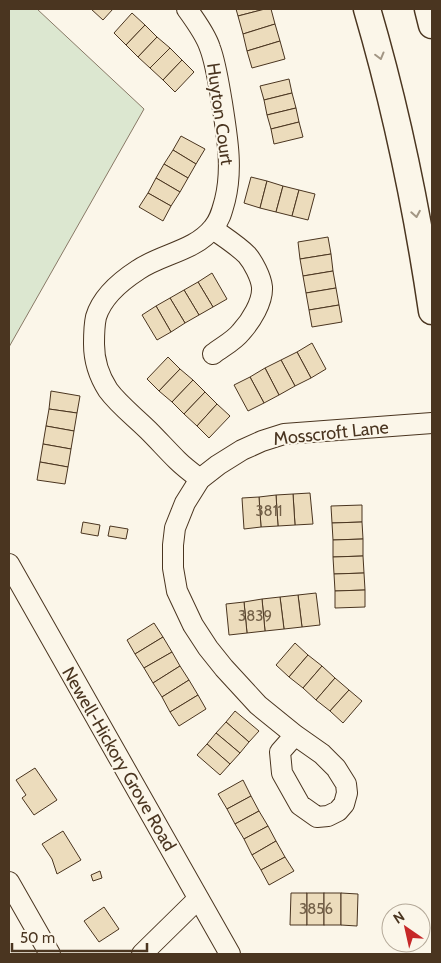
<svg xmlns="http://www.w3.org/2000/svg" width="441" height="963" viewBox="0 0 441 963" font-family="Cabin,sans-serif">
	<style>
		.green { fill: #dce7d0; stroke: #887966 }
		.building { fill: #ecdcbc; stroke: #4a3520 }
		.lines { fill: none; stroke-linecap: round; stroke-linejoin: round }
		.minor-casing { stroke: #4a3520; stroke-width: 22 }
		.major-casing { stroke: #4a3520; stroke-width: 29 }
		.minor { stroke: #fbf6e9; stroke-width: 20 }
		.major { stroke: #fbf6e9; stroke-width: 26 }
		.oneway { stroke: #a29684 }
		.labels { text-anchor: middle; stroke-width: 4; stroke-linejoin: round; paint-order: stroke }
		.number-label { font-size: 15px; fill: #725f47 }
		.street-label { font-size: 18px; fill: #4a3520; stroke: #fbf6e9 }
	</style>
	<rect width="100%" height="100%" fill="#fbf6e9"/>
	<path class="green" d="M9,9H37L144,109L9,347Z"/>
	<g class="building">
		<path d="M91,9H113L103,20Z"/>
		<path d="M236,9H265L238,16Z"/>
		<path d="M265,9H271L275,24L243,34L238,16Z"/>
		<path d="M132,13L145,25L126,45L114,33Z"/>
		<path d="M275,24L280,41L247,51L243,34Z"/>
		<path d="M145,25L157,37L138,57L126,45Z"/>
		<path d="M157,37L170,48L150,68L138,57Z"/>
		<path d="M280,41L285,59L252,68L247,51Z"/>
		<path d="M170,48L182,60L163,80L150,68Z"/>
		<path d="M182,60L194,72L175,92L163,80Z"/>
		<path d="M289,79L292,93L264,100L260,86Z"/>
		<path d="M292,93L296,108L267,115L264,100Z"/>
		<path d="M296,108L299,122L271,129L267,115Z"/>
		<path d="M299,122L303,137L274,144L271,129Z"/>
		<path d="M181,136L205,149L196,164L173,150Z"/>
		<path d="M173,150L196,164L188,178L164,164Z"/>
		<path d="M164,164L188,178L180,192L156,178Z"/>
		<path d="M251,177L267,181L260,208L244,203Z"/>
		<path d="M156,178L180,192L171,206L148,193Z"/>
		<path d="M267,181L283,186L276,212L260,208Z"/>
		<path d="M283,186L299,190L292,216L276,212Z"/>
		<path d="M299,190L315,194L308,220L292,216Z"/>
		<path d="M148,193L171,206L163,221L139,207Z"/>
		<path d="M328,237L331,254L300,259L298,242Z"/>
		<path d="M331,254L333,271L303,276L300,259Z"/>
		<path d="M333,271L336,288L306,293L303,276Z"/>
		<path d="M212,273L227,299L213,307L198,282Z"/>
		<path d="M198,282L213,307L199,315L184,290Z"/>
		<path d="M336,288L339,305L309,310L306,293Z"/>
		<path d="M184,290L199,315L185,323L170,298Z"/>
		<path d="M170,298L185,323L171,332L156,306Z"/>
		<path d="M339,305L342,322L312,327L309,310Z"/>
		<path d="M156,306L171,332L157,340L142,315Z"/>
		<path d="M312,343L326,369L311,378L297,352Z"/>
		<path d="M297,352L311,378L295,386L281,360Z"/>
		<path d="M168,357L180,369L159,391L147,379Z"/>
		<path d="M281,360L295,386L279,395L265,368Z"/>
		<path d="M265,368L279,395L264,403L250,377Z"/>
		<path d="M180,369L193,380L172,402L159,391Z"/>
		<path d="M250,377L264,403L248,411L234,385Z"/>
		<path d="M193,380L205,392L184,414L172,402Z"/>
		<path d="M51,391L80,396L77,413L49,409Z"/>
		<path d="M205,392L217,404L197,426L184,414Z"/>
		<path d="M217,404L230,416L209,438L197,426Z"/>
		<path d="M49,409L77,413L74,431L46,426Z"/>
		<path d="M46,426L74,431L71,449L43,444Z"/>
		<path d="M43,444L71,449L68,467L40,462Z"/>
		<path d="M40,462L68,467L65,484L37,480Z"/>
		<path d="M310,493L313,524L295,525L293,494Z"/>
		<path d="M293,494L295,525L278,526L276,495Z"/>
		<path d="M276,495L278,526L261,527L259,497Z"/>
		<path d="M259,497L261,527L244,529L242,498Z"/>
		<path d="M362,505V522L332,523L331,506Z"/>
		<path d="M83,522L100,525L98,536L81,533Z"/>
		<path d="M362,522L363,539L333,540L332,523Z"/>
		<path d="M110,526L128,529L126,539L108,536Z"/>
		<path d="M363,539V556L333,557V540Z"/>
		<path d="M363,556L364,573L334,574L333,557Z"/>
		<path d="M364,573L365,590L335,591L334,574Z"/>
		<path d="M365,590V607L335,608V591Z"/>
		<path d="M316,593L320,625L302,627L298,595Z"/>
		<path d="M298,595L302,627L284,629L280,597Z"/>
		<path d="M280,597L284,629L265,631L262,599Z"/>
		<path d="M262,599L265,631L247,633L244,602Z"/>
		<path d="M244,602L247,633L229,635L226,604Z"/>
		<path d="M154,623L163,637L135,654L127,640Z"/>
		<path d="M163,637L172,652L144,668L135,654Z"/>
		<path d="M295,643L308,655L289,677L276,665Z"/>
		<path d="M172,652L180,666L153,683L144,668Z"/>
		<path d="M308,655L322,666L303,688L289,677Z"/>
		<path d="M180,666L189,680L162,697L153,683Z"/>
		<path d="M322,666L335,678L316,700L303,688Z"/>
		<path d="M335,678L349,690L330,711L316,700Z"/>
		<path d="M189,680L198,695L170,712L162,697Z"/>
		<path d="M349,690L362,701L343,723L330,711Z"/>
		<path d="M198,695L206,709L179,726L170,712Z"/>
		<path d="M235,711L259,731L249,742L226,722Z"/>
		<path d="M226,722L249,742L240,753L216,733Z"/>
		<path d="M216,733L240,753L230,764L207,744Z"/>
		<path d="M207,744L230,764L220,775L197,755Z"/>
		<path d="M35,768L57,800L34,815L22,798L26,795L16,780Z"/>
		<path d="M243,780L251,796L227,809L218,794Z"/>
		<path d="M251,796L259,811L235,824L227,809Z"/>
		<path d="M259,811L268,826L244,839L235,824Z"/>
		<path d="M268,826L276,841L252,855L244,839Z"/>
		<path d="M63,831L81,860L57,874L52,859L42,844Z"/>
		<path d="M276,841L285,857L261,870L252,855Z"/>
		<path d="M285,857L294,871L269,885L261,870Z"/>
		<path d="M100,871L102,878L93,881L91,875Z"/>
		<path d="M291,893H307V925H290Z"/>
		<rect x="307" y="893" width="17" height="32"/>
		<rect x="324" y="893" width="17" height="32"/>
		<path d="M341,893L358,894L357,926L341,925Z"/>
		<path d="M104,907L119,929L99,942L84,921Z"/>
	</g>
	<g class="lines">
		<g class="minor-casing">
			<g id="minor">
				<path d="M187,9C195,20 206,35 210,48C216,64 219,86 222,103C227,136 233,168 225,200C222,211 220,220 213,228C195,251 161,254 138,270C121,281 102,297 96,317C94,326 94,335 94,344C94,360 99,376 108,390C119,405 135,417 148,430C158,440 167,450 177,460C184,467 192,473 200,479"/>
				<path d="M213,229C224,237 237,245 247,255C253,262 261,277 262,287C263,302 251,321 241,332C234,341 222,347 213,354"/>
				<path d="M9,564L230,954"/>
				<path d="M295,735L280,752L282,773L300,805L317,817L328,816L338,811L344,804L347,793L346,784L336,768L322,754L295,735L258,705L224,668L208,648L193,625L177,591L173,568V545L175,528L185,503L200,479L218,465L242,450L262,441L284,434L432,423"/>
				<path d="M9,882L50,954"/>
				<path d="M142,954L198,899"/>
			</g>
		</g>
		<g class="major-casing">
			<g id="major">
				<path d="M367,9C396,108 417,209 432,311"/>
				<path d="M428,9L432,25"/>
			</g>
		</g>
		<use href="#minor" class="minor"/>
		<use href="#major" class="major"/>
	</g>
	<defs><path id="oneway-chevron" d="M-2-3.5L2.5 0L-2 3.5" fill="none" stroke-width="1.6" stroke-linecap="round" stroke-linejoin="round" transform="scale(1.25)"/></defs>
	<g class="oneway">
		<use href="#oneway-chevron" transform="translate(380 56) rotate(75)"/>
		<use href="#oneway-chevron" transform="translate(416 214) rotate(80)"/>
	</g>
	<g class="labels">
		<g class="number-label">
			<text x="269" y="516">3811</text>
			<text x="255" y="621">3839</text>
			<text x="316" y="914">3856</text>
		</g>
		<g class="street-label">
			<text transform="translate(220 114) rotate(82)" y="6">Huyton Court</text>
			<text transform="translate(331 433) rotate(-6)" y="6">Mosscroft Lane</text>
			<text transform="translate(119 759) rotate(60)" y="6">Newell-Hickory Grove Road</text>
		</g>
	</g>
	<rect width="441" height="963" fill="none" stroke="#4a3520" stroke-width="20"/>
	<g transform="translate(406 928) rotate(326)"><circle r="24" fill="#fbf6e9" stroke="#b4a999"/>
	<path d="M0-4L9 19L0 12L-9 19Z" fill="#c62828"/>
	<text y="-8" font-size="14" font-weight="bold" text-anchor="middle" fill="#4a3520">N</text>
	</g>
	<path d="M12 943v8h135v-8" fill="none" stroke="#4a3520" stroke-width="2.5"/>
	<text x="20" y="943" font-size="15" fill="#4a3520" stroke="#fbf6e9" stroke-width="4" paint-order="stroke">50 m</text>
</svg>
